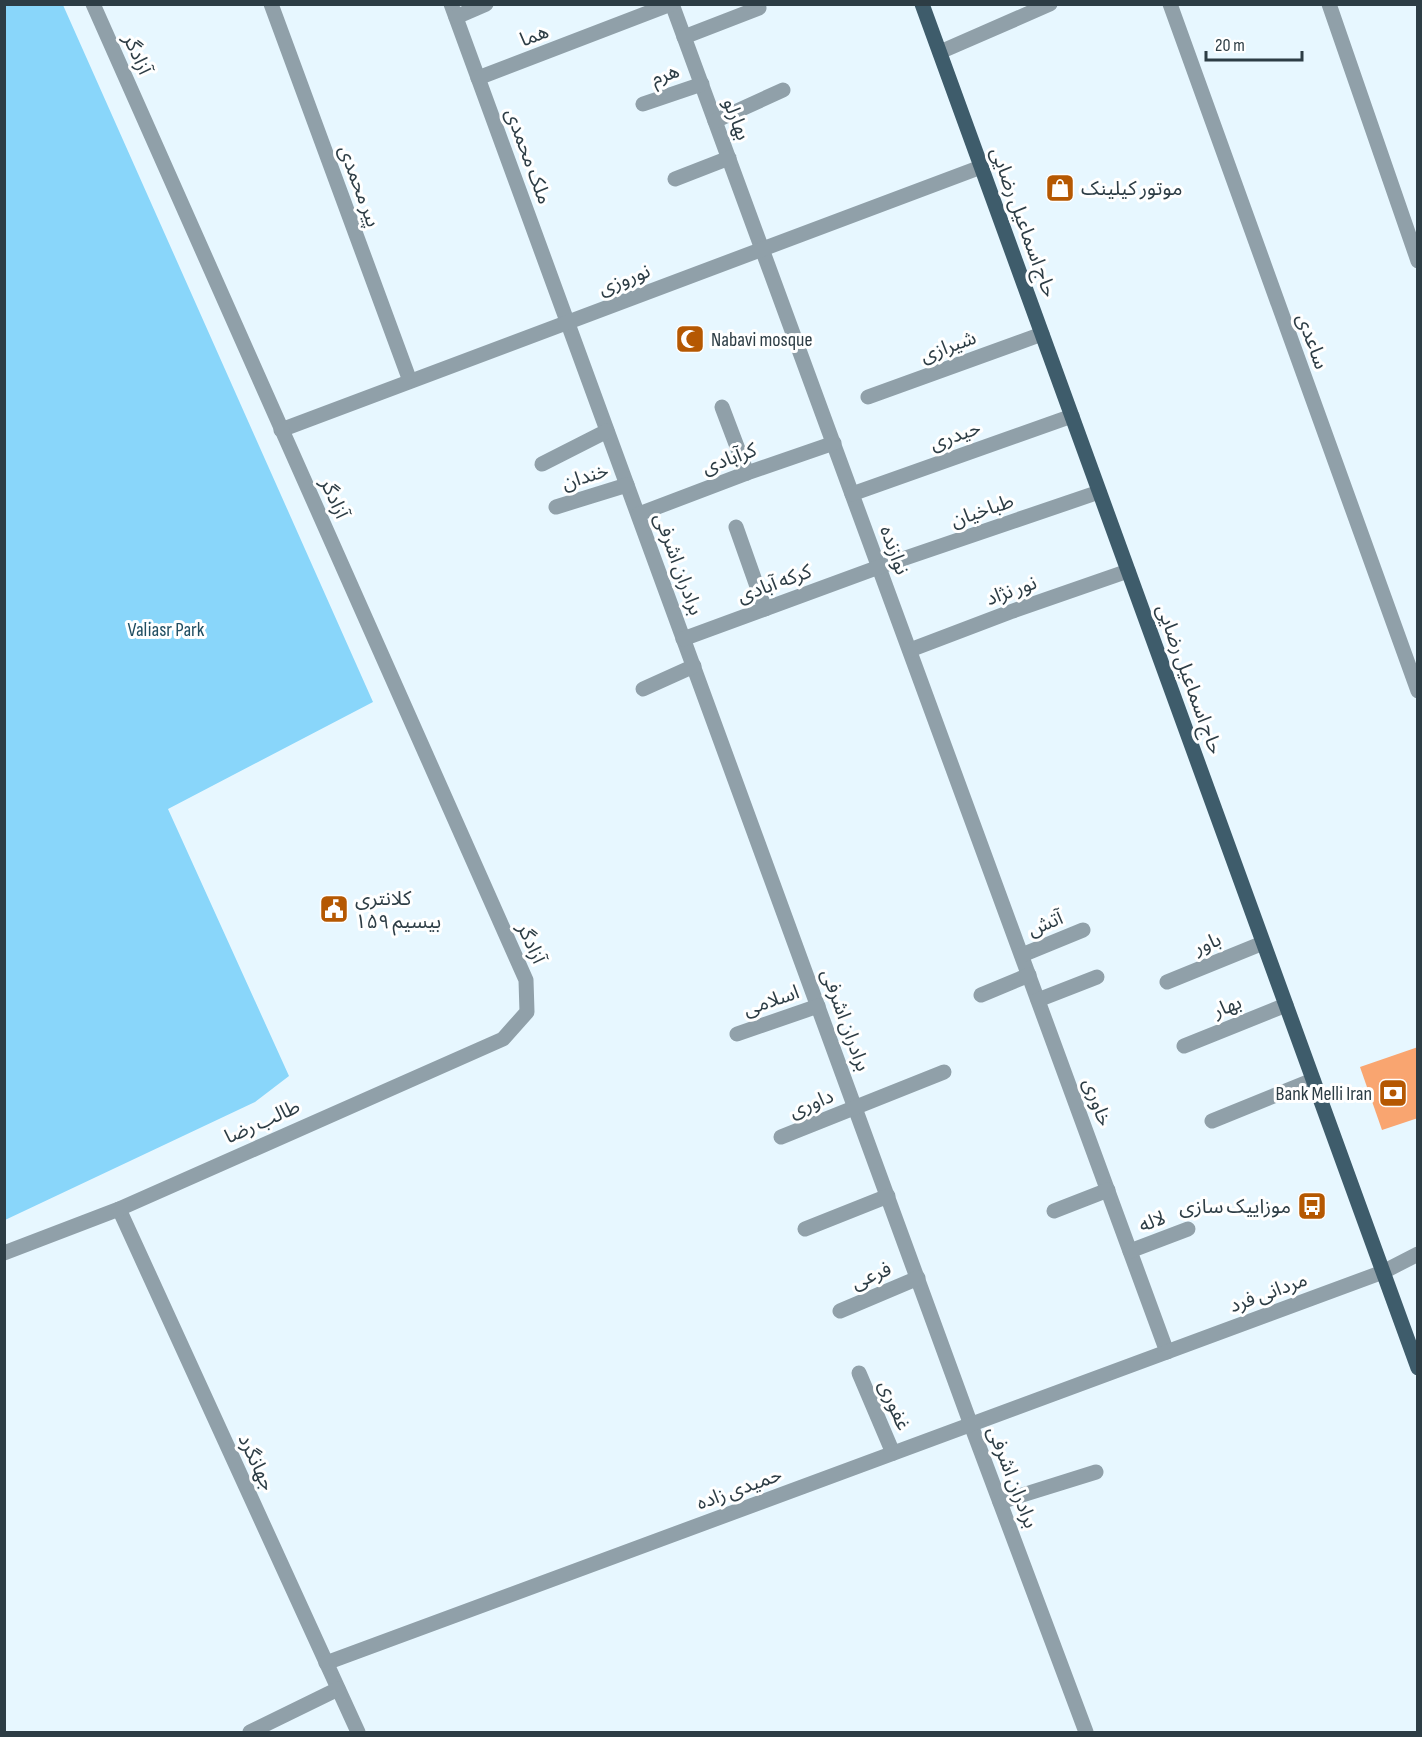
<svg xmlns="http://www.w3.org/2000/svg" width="1422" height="1737" viewBox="0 0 1422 1737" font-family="'Sofia Sans Condensed','Noto Sans Arabic',sans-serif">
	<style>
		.park { fill: #89d6fa }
		.building { fill: #f9a570 }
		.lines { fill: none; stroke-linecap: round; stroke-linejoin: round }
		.minor { stroke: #90a0a9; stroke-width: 15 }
		.major { stroke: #3e5c6b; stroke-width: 15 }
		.labels { text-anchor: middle; stroke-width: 6; stroke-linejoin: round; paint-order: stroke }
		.street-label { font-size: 20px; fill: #2d3d45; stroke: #fff }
		.poi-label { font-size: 20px; fill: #2d3d45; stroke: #fff; text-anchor: start }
		.park-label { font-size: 20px; fill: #204e62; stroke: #fff }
	</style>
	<rect width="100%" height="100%" fill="#e7f7ff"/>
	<path class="park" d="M4,5H63L373,702L168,809L289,1076L255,1102L5,1220Z"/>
	<path class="building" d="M1418,1047V1118L1382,1130L1360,1067Z"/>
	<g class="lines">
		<g class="minor">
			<path d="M271,4L410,381"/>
			<path d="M451,4L971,1425L1086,1732"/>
			<path d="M672,4L1167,1352"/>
			<path d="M1170,4L1418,691"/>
			<path d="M1329,4L1418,261"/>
			<path d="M456,17L486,4"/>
			<path d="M684,37L759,8"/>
			<path d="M940,52L1050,4"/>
			<path d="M478,78L671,4"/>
			<path d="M643,104L702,84"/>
			<path d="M715,121L783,90"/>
			<path d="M675,179L729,158"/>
			<path d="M868,397L1042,334"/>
			<path d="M722,407L747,473"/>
			<path d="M281,430L981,167"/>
			<path d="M542,464L607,431"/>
			<path d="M852,494L1072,416"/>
			<path d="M556,507L627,485"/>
			<path d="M639,514L747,473L834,443"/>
			<path d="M736,527L765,609"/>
			<path d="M683,639L879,567L1099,492"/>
			<path d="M910,650L1010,612L1128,571"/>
			<path d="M643,689L694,666"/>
			<path d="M1022,955L1083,930"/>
			<path d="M1167,982L1263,943"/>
			<path d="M981,995L1029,975"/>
			<path d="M1038,1000L1097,977"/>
			<path d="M737,1034L818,1006"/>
			<path d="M1184,1046L1286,1005"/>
			<path d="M1212,1121L1313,1080"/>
			<path d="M781,1137L944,1072"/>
			<path d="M119,1209L358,1732"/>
			<path d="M1054,1211L1108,1190"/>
			<path d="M805,1229L888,1196"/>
			<path d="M1130,1251L1188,1229"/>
			<path d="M4,1253L119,1209L503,1039L527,1012L526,980L93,4"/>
			<path d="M840,1311L918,1278"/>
			<path d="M859,1373L893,1453"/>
			<path d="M1000,1502L1096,1472"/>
			<path d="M326,1663L1383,1272L1418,1254"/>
			<path d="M250,1732L338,1689"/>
		</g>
		<path class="major" d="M922,4L1418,1368"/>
	</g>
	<defs>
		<g id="shop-square" transform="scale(1.5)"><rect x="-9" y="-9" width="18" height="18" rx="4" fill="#b55802" stroke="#fff"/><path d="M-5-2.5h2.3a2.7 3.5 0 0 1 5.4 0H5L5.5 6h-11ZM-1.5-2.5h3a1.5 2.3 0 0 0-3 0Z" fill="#fff"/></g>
		<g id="mosque-square" transform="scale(1.5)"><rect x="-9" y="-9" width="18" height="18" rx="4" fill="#b55802" stroke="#fff"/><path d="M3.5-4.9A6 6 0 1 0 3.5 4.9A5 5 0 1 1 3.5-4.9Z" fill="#fff"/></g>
		<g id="civic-square" transform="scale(1.5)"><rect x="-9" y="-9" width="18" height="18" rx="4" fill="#b55802" stroke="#fff"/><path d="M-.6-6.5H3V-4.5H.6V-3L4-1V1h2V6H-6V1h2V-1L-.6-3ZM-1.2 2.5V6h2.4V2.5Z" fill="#fff"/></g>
		<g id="bank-square" transform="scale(1.5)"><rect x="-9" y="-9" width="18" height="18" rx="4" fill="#b55802" stroke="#fff"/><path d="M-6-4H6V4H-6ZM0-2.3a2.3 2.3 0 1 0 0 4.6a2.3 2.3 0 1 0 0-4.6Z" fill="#fff"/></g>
		<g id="bus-square" transform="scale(1.5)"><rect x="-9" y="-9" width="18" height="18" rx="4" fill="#b55802" stroke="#fff"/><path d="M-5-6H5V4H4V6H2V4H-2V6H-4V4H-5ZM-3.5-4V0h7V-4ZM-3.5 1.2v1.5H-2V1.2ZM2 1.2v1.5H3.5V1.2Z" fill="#fff"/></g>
	</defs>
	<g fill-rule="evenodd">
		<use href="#shop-square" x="1060" y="188"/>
		<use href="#mosque-square" x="690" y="339"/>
		<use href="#civic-square" x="334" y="909"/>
		<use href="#bank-square" x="1393" y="1093"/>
		<use href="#bus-square" x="1312" y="1206"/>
	</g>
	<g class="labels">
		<g class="street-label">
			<text transform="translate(534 35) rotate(-21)" y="7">هما</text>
			<text transform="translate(138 54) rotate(66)" y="7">آزادگر</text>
			<text transform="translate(665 74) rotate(-19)" y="7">هرم</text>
			<text transform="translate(737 119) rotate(70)" y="7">بهارلو</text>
			<text transform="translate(529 156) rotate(70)" y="7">ملک محمدی</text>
			<text transform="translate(360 186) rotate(70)" y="7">پیر محمدی</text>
			<text transform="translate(1024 222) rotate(70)" y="7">حاج اسماعیل رضایی</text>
			<text transform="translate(624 279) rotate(-21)" y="7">نوروزی</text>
			<text transform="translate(1313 341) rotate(70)" y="7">ساعدی</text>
			<text transform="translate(948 346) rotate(-20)" y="7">شیرازی</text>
			<text transform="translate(955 435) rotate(-20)" y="7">حیدری</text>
			<text transform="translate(729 458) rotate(-20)" y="7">کرآبادی</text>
			<text transform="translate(585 476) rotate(-17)" y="7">خندان</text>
			<text transform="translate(335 498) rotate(66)" y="7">آزادگر</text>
			<text transform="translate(982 510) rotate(-19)" y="7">طباخیان</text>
			<text transform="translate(895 550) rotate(70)" y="7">نوازنده</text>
			<text transform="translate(679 564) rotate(70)" y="7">برادران اشرفی</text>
			<text transform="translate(774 583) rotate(-20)" y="7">کرکه آبادی</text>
			<text transform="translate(1011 590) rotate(-20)" y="7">نور نژاد</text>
			<text transform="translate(1190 679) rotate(70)" y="7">حاج اسماعیل رضایی</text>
			<text transform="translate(1045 923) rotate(-22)" y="7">آتش</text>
			<text transform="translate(532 943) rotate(66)" y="7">آزادگر</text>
			<text transform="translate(1207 943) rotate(-22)" y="7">باور</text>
			<text transform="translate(771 1000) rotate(-19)" y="7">اسلامی</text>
			<text transform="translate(1227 1006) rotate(-22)" y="7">بهار</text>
			<text transform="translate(846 1020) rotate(70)" y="7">برادران اشرفی</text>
			<text transform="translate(1098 1102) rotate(70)" y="7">خاوری</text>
			<text transform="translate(811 1103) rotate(-22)" y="7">داوری</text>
			<text transform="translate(262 1121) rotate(-24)" y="7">طالب رضا</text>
			<text transform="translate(1152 1221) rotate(-21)" y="7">لاله</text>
			<text transform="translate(871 1275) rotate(-23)" y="7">فرعی</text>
			<text transform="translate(1268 1292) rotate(-20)" y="7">مردانی فرد</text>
			<text transform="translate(895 1405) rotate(67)" y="7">غفوری</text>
			<text transform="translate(257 1462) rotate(65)" y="7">جهانگرد</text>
			<text transform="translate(1013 1477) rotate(69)" y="7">برادران اشرفی</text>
			<text transform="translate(739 1488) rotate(-20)" y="7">حمیدی زاده</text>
		</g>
		<g class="poi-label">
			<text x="1081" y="195">موتور کیلینک</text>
			<text x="711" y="346">Nabavi mosque</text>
			<text x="355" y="905">کلانتری<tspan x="355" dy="23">۱۵۹ بیسیم</tspan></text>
			<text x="1372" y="1100" text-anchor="end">Bank Melli Iran</text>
			<text x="1291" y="1213" text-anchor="end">موزاییک سازی</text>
		</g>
		<g class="park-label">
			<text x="166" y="636">Valiasr Park</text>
		</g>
	</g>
	<rect width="1422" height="1737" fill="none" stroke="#2d3d45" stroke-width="12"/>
	<path d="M1206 51v9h96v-9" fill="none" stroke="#2d3d45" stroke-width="3"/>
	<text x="1215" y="51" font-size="18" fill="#2d3d45" stroke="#ffffff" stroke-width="4.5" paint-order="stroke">20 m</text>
</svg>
